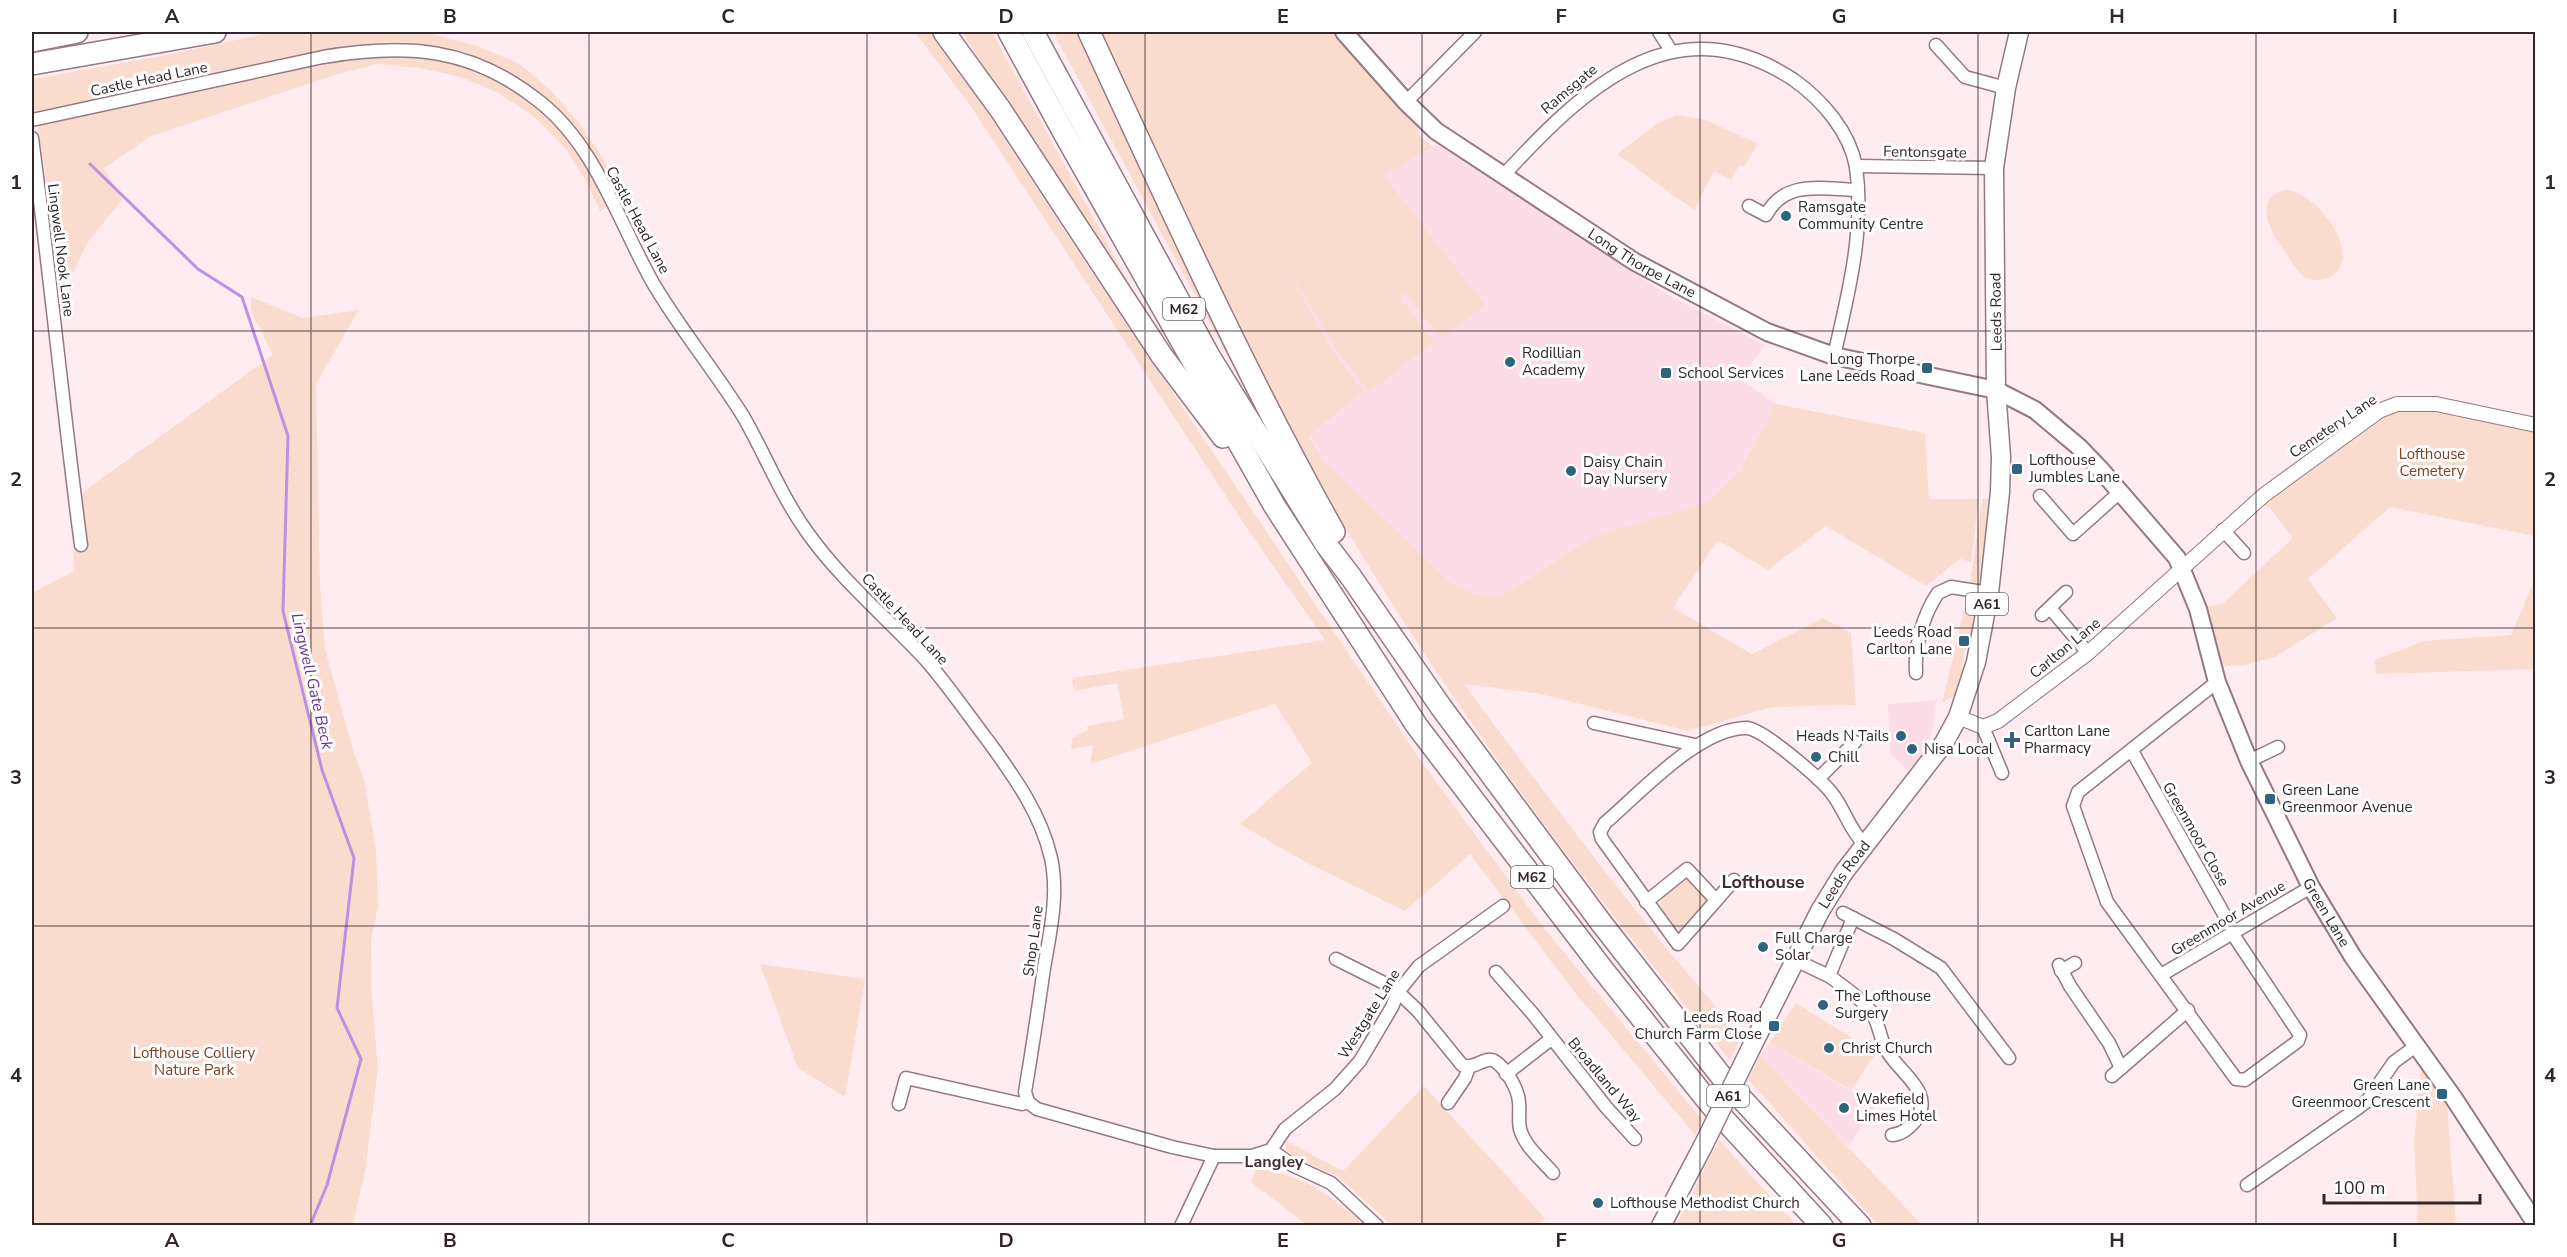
<svg xmlns="http://www.w3.org/2000/svg" width="2567" height="1257" viewBox="0 0 2567 1257" font-family="'Nunito Sans',sans-serif">
	<style>
		.built { fill: #fcdce6 }
		.green { fill: #f9dcce }
		.lines { fill: none; stroke-linecap: round; stroke-linejoin: round }
		.stream { stroke: #bd90e3; stroke-width: 3 }
		.minor-casing { stroke: #957982; stroke-width: 15 }
		.tertiary-casing { stroke: #957982; stroke-width: 16 }
		.secondary-casing { stroke: #957982; stroke-width: 20 }
		.primary-casing { stroke: #957982; stroke-width: 21 }
		.motorway-casing { stroke: #957982; stroke-width: 24 }
		.minor { stroke: #fff; stroke-width: 12 }
		.tertiary { stroke: #fff; stroke-width: 14 }
		.secondary { stroke: #fff; stroke-width: 16 }
		.primary { stroke: #fff; stroke-width: 18 }
		.motorway { stroke: #fff; stroke-width: 21 }
		.primary-bridge-casing { stroke: #957982; stroke-width: 21; stroke-linecap: butt }
		.primary-bridge { stroke: #fff; stroke-width: 18 }
		.grid { fill: none; stroke: #32262a; stroke-width: 1.5; stroke-opacity: 0.55 }
		.poi-dot { fill: #2f6480; stroke: #fff; stroke-width: 2 }
		.labels { text-anchor: middle; stroke-width: 6; stroke-linejoin: round; paint-order: stroke }
		.shield { fill: #fff; stroke: #70676a; stroke-width: 1.5 }
		.shield-label { font-size: 14px; font-weight: bold; fill: #32262a }
		.street-label { font-size: 15px; fill: #32262a; stroke: #fff }
		.poi-label { font-size: 15px; fill: #32262a; stroke: #fff; text-anchor: start }
		.park-label { font-size: 15px; fill: #7d4121; stroke: #fff }
		.water-label { font-size: 16px; font-style: italic; fill: #6b3192; stroke: #fff }
		.neighbourhood-label { font-size: 16px; font-weight: bold; fill: #432b33; stroke: #fff }
		.quarter-label { font-size: 18px; font-weight: bold; fill: #432b33; stroke: #fff }
		.neatline { fill: none; stroke: #32262a; stroke-width: 2 }
		.grid-label { font-size: 20px; text-anchor: middle; font-weight: bold; fill: #32262a }
	</style>
	<rect width="100%" height="100%" fill="#ffecf1"/>
	<g class="built">
		<path d="M1419,126L1418,134L1433,147L1441,145L1668,295L1765,345L1740,379L1776,404L1739,472L1708,502L1464,683L1392,576L1284,392L1220,263Z"/>
		<path d="M1937,700L1931,736L1924,753L1908,770L1890,754L1888,704Z"/>
		<path d="M1770,1042L1875,1106L1848,1147L1760,1055Z"/>
	</g>
	<g class="green">
		<path d="M273,32H424L478,46L520,64L552,92L580,124L602,157L623,199L616,203C603,180 592,155 577,134C537,78 471,48 403,42C390,40 375,43 362,45L32,112V79L156,57Z"/>
		<path d="M915,32H935L1084,261L1423,764L1544,928L1702,1120L1695,1135L1573,990L1470,854L1405,911L1305,862L1240,824L1312,763L1275,704L1090,764L1093,745L1071,749L1072,738L1088,730L1087,726L1124,719L1117,683L1074,691L1072,678L1325,640L1246,527L970,105Z"/>
		<path d="M962,32H992L1159,338L1144,318Z"/>
		<path d="M1053,32H1080L1234,360L1231,362Z"/>
		<path d="M1100,32H1337L1419,126L1418,134L1433,147L1383,175L1485,305L1441,338L1406,293L1400,298L1434,342L1369,392L1335,348L1292,275L1279,266L1291,276L1332,350L1363,391L1309,436L1324,461L1453,585L1475,594L1496,597L1517,587L1592,537L1708,502L1739,472L1776,404L1925,433L1929,499H1979L1971,562L1960,559L1926,586L1826,526L1768,570L1718,540L1673,608L1752,654L1823,618L1851,633L1856,705L1772,707L1688,731L1536,693L1464,684C1553,804 1642,925 1742,1036L1730,1060C1564,861 1409,650 1285,422C1258,374 1237,324 1213,274C1176,193 1138,112 1100,32Z"/>
		<path d="M363,55L436,57L508,85L540,109L570,139L608,207L600,211L587,183L566,149L532,115L498,93L461,77L420,68L377,64L335,75L151,136L104,168L122,200L88,242L64,292L38,128L41,124Z"/>
		<path d="M1677,115L1706,120L1758,144L1744,167L1739,165L1731,180L1714,171L1694,210L1617,154L1657,124Z"/>
		<path d="M2284,190C2314,189 2365,253 2332,276C2323,281 2310,282 2302,275C2296,270 2292,262 2288,256C2274,237 2249,201 2284,190Z"/>
		<path d="M251,297L303,318L359,310L316,384L320,584L325,649L352,747L364,780L376,850L378,906L371,941L372,1001L378,1068L365,1172L353,1225L32,1226V593L74,571L73,538L83,492L273,355L251,311Z"/>
		<path d="M2413,408L2440,411L2535,431V536L2390,507L2308,579L2337,618L2275,657L2245,665L2223,666L2204,607L2222,604L2293,538L2269,507L2263,505C2299,477 2370,413 2413,408Z"/>
		<path d="M1982,499H1989L1983,575L1977,583L1970,584Z"/>
		<path d="M2535,579V669L2376,674L2375,660L2424,641L2511,635Z"/>
		<path d="M1967,598L1976,607L1977,615L1963,657L1961,681L1955,695L1942,703Z"/>
		<path d="M1685,879H1690L1708,899V902L1682,930L1674,931C1657,904 1653,897 1685,879Z"/>
		<path d="M760,964L865,979L845,1097L798,1068Z"/>
		<path d="M1796,1003L1876,1053L1851,1090L1770,1042Z"/>
		<path d="M1760,1055L1922,1225H1879L1865,1210L1748,1079Z"/>
		<path d="M2421,1067L2447,1105L2456,1225H2418L2414,1142Z"/>
		<path d="M1424,1086L1545,1218L1539,1225H1392L1337,1176L1295,1158L1286,1150V1141L1343,1171Z"/>
		<path d="M1719,1140L1796,1225H1676Z"/>
		<path d="M1258,1166C1306,1179 1327,1191 1364,1225H1307L1251,1182Z"/>
	</g>
	<g class="lines">
		<path class="stream" d="M90,164L198,269L242,297L288,436L283,611L322,770L354,858L337,1008L361,1059L327,1185L310,1226"/>
		<g class="minor-casing">
			<g id="minor">
				<path d="M1659,32L1670,49"/>
				<path d="M1936,45L1965,77L2006,88"/>
				<path d="M1406,102L1475,32"/>
				<path d="M32,120L323,57C406,43 472,47 540,102C596,146 619,223 653,283C680,329 715,371 743,416C765,454 781,496 807,532C840,579 886,617 925,659C948,685 968,715 989,742C1015,778 1041,814 1051,858C1059,894 1050,933 1044,968C1038,1010 1032,1051 1025,1092L1028,1102L1037,1109L1172,1147L1214,1156H1252L1271,1150L1285,1129L1335,1089L1360,1061L1392,1007L1398,992L1419,966L1503,906"/>
				<path d="M32,138C50,273 63,409 81,545"/>
				<path d="M1856,166L1994,168"/>
				<path d="M1503,176C1582,90 1674,0 1794,80C1822,100 1850,132 1856,167C1865,230 1848,295 1834,356"/>
				<path d="M1749,206L1766,215C1785,179 1823,189 1857,190"/>
				<path d="M2040,496L2073,534L2120,492"/>
				<path d="M2223,530L2244,553"/>
				<path d="M2050,608L2088,653"/>
				<path d="M2042,615L2066,592"/>
				<path d="M1916,673C1914,647 1923,615 1938,593L1951,587L1989,593"/>
				<path d="M2217,682L2078,792L2073,806L2107,902L2236,1079L2245,1080L2298,1041L2300,1035L2232,933"/>
				<path d="M1594,723L1695,745"/>
				<path d="M1983,727L2002,773"/>
				<path d="M2132,751L2234,932"/>
				<path d="M2249,761L2278,747"/>
				<path d="M1818,779L1855,742"/>
				<path d="M1734,880L1678,944L1602,839L1600,832L1605,823C1640,793 1700,727 1747,728C1763,729 1818,777 1830,791C1844,807 1848,828 1864,844"/>
				<path d="M1646,902L1687,869L1716,900"/>
				<path d="M1843,913L1894,939L1941,968L2009,1058"/>
				<path d="M1336,959L1394,988L1418,1011L1462,1065C1475,1071 1485,1054 1496,1062C1507,1070 1518,1089 1519,1102C1520,1111 1518,1120 1520,1129C1525,1147 1542,1160 1553,1173"/>
				<path d="M1795,960L1829,976L1853,918"/>
				<path d="M2059,965L2070,986L2109,1043L2121,1068"/>
				<path d="M2061,971L2075,963"/>
				<path d="M1496,972L1533,1014L1606,1107L1635,1139"/>
				<path d="M2161,975L2311,887"/>
				<path d="M1829,976C1843,986 1858,996 1869,1009C1878,1018 1879,1035 1885,1047C1895,1071 1938,1091 1915,1121C1908,1129 1902,1134 1892,1135"/>
				<path d="M1506,1074L1551,1039"/>
				<path d="M2112,1076L2188,1010"/>
				<path d="M1448,1103L1465,1078L1469,1067"/>
				<path d="M899,1104L906,1078L1022,1104L1028,1102"/>
				<path d="M1271,1150L1292,1165L1331,1183L1377,1226"/>
				<path d="M2247,1185L2358,1108L2367,1101L2394,1062L2416,1046"/>
				<path d="M1181,1226L1214,1156"/>
			</g>
		</g>
		<g class="tertiary-casing">
			<path id="tertiary" d="M1958,717L1983,727L1998,721L2088,653L2264,495L2379,411L2397,404H2436L2536,425"/>
		</g>
		<g class="secondary-casing">
			<g id="secondary">
				<path id="s1" d="M1344,32L1406,102L1436,131L1635,262L1767,332L1834,356L1996,390L2035,410L2079,447L2101,470L2177,558L2198,609L2217,682L2249,761L2311,887L2353,957L2453,1097L2536,1224"/>
			</g>
		</g>
		<g class="primary-casing">
			<g id="primary">
				<path id="s2" d="M1752,1046L1820,911L1844,872L1944,743L1958,717L1976,662L1989,593L2000,492L2001,457L1996,390L1994,168L2006,88L2019,32"/>
				<path d="M1661,1226L1703,1146"/>
			</g>
		</g>
		<g class="motorway-casing">
			<g id="motorway">
				<path d="M944,32L1000,109L1162,356L1223,437"/>
				<path d="M1009,32L1064,133L1274,505L1417,726L1604,971L1711,1105L1822,1226"/>
				<path d="M1033,32L1209,356L1325,543L1351,577L1441,707L1602,924L1725,1081L1860,1226"/>
				<path d="M1089,32C1167,200 1243,370 1334,532"/>
				<path d="M32,41L77,32"/>
				<path d="M32,64L215,32"/>
			</g>
		</g>
		<use href="#minor" class="minor"/>
		<use href="#tertiary" class="tertiary"/>
		<use href="#secondary" class="secondary"/>
		<use href="#primary" class="primary"/>
		<use href="#motorway" class="motorway"/>
		<g class="primary-bridge-casing">
			<path id="primary-bridge" d="M1703,1146L1752,1046"/>
		</g>
		<use href="#primary-bridge" class="primary-bridge"/>
	</g>
	<path class="grid" d="M311,32V1226M589,32V1226M867,32V1226M1145,32V1226M1422,32V1226M1700,32V1226M1978,32V1226M2256,32V1226M32,331H2536M32,628H2536M32,926H2536"/>
	<g class="poi-dot">
		<circle cx="1786" cy="216" r="6"/>
		<circle cx="1510" cy="362" r="6"/>
		<rect x="1921" y="362" width="12" height="12" rx="3"/>
		<rect x="1660" y="367" width="12" height="12" rx="3"/>
		<rect x="2011" y="463" width="12" height="12" rx="3"/>
		<circle cx="1571" cy="471" r="6"/>
		<rect x="1958" y="635" width="12" height="12" rx="3"/>
		<circle cx="1901" cy="736" r="6"/>
		<path d="M2009 731h6v6h6v6h-6v6h-6v-6h-6v-6h6z"/>
		<circle cx="1912" cy="749" r="6"/>
		<circle cx="1816" cy="757" r="6"/>
		<rect x="2264" y="793" width="12" height="12" rx="3"/>
		<circle cx="1763" cy="947" r="6"/>
		<circle cx="1823" cy="1005" r="6"/>
		<rect x="1768" y="1020" width="12" height="12" rx="3"/>
		<circle cx="1829" cy="1048" r="6"/>
		<rect x="2436" y="1088" width="12" height="12" rx="3"/>
		<circle cx="1844" cy="1108" r="6"/>
		<circle cx="1598" cy="1203" r="6"/>
	</g>
	<g class="labels">
		<g class="shield">
			<rect x="1163" y="298" width="42" height="22" rx="4.5"/>
			<rect x="1966" y="593" width="42" height="22" rx="4.5"/>
			<rect x="1511" y="866" width="42" height="22" rx="4.5"/>
			<rect x="1707" y="1085" width="42" height="22" rx="4.5"/>
		</g>
		<g class="shield-label">
			<text x="1184" y="314">M62</text>
			<text x="1987" y="609">A61</text>
			<text x="1532" y="882">M62</text>
			<text x="1728" y="1101">A61</text>
		</g>
		<g class="street-label">
			<text transform="translate(149 79) rotate(-12)" y="5">Castle Head Lane</text>
			<text transform="translate(1569 89) rotate(-40)" y="5">Ramsgate</text>
			<text transform="translate(1925 152) rotate(1)" y="5">Fentonsgate</text>
			<text transform="translate(638 220) rotate(62)" y="5">Castle Head Lane</text>
			<text transform="translate(61 250) rotate(83)" y="5">Lingwell Nook Lane</text>
			<text dy="5" stroke="none"><textPath href="#s1" startOffset="380">Long Thorpe Lane</textPath></text>
			<text transform="translate(1996 312) rotate(-91)" y="5">Leeds Road</text>
			<text transform="translate(2333 426) rotate(-34)" y="5">Cemetery Lane</text>
			<text transform="translate(905 619) rotate(47)" y="5">Castle Head Lane</text>
			<text transform="translate(2065 648) rotate(-39)" y="5">Carlton Lane</text>
			<text transform="translate(2196 834) rotate(60)" y="5">Greenmoor Close</text>
			<text dy="5" stroke="none"><textPath href="#s2" startOffset="195">Leeds Road</textPath></text>
			<text dy="5" stroke="none"><textPath href="#s1" startOffset="1395">Green Lane</textPath></text>
			<text transform="translate(2228 918) rotate(-31)" y="5">Greenmoor Avenue</text>
			<text transform="translate(1033 941) rotate(-82)" y="5">Shop Lane</text>
			<text transform="translate(1369 1014) rotate(-58)" y="5">Westgate Lane</text>
			<text transform="translate(1605 1080) rotate(50)" y="5">Broadland Way</text>
		</g>
		<g class="poi-label">
			<text x="1798" y="212">Ramsgate<tspan x="1798" dy="17">Community Centre</tspan></text>
			<text x="1522" y="358">Rodillian<tspan x="1522" dy="17">Academy</tspan></text>
			<text x="1915" y="364" text-anchor="end">Long Thorpe<tspan x="1915" dy="17">Lane Leeds Road</tspan></text>
			<text x="1678" y="378">School Services</text>
			<text x="2029" y="465">Lofthouse<tspan x="2029" dy="17">Jumbles Lane</tspan></text>
			<text x="1583" y="467">Daisy Chain<tspan x="1583" dy="17">Day Nursery</tspan></text>
			<text x="1952" y="637" text-anchor="end">Leeds Road<tspan x="1952" dy="17">Carlton Lane</tspan></text>
			<text x="2024" y="736">Carlton Lane<tspan x="2024" dy="17">Pharmacy</tspan></text>
			<text x="1889" y="741" text-anchor="end">Heads N Tails</text>
			<text x="1924" y="754">Nisa Local</text>
			<text x="1828" y="762">Chill</text>
			<text x="2282" y="795">Green Lane<tspan x="2282" dy="17">Greenmoor Avenue</tspan></text>
			<text x="1775" y="943">Full Charge<tspan x="1775" dy="17">Solar</tspan></text>
			<text x="1835" y="1001">The Lofthouse<tspan x="1835" dy="17">Surgery</tspan></text>
			<text x="1762" y="1022" text-anchor="end">Leeds Road<tspan x="1762" dy="17">Church Farm Close</tspan></text>
			<text x="1841" y="1053">Christ Church</text>
			<text x="2430" y="1090" text-anchor="end">Green Lane<tspan x="2430" dy="17">Greenmoor Crescent</tspan></text>
			<text x="1856" y="1104">Wakefield<tspan x="1856" dy="17">Limes Hotel</tspan></text>
			<text x="1610" y="1208">Lofthouse Methodist Church</text>
		</g>
		<g class="park-label">
			<text x="2432" y="459">Lofthouse<tspan x="2432" dy="17">Cemetery</tspan></text>
			<text x="194" y="1058">Lofthouse Colliery<tspan x="194" dy="17">Nature Park</tspan></text>
		</g>
		<g class="water-label">
			<text transform="translate(313 681) rotate(77)" y="6">Lingwell Gate Beck</text>
		</g>
		<g class="neighbourhood-label">
			<text x="1274" y="1167">Langley</text>
		</g>
		<g class="quarter-label">
			<text x="1763" y="888">Lofthouse</text>
		</g>
	</g>
	<rect width="2567" height="1257" fill="none" stroke="#ffffff" stroke-width="66"/>
	<path d="M2324 1194v9h156v-9" fill="none" stroke="#32262a" stroke-width="3"/>
	<text x="2333" y="1194" font-size="18" fill="#32262a" stroke="#ffffff" stroke-width="4.5" paint-order="stroke">100 m</text>
	<rect x="33" y="33" width="2501" height="1191" class="neatline"/>
	<g class="grid-label">
		<text x="172" y="23">A</text>
		<text x="450" y="23">B</text>
		<text x="728" y="23">C</text>
		<text x="1006" y="23">D</text>
		<text x="1283" y="23">E</text>
		<text x="1561" y="23">F</text>
		<text x="1839" y="23">G</text>
		<text x="2117" y="23">H</text>
		<text x="2395" y="23">I</text>
		<text x="16" y="189">1</text>
		<text x="2550" y="189">1</text>
		<text x="16" y="486">2</text>
		<text x="2550" y="486">2</text>
		<text x="16" y="784">3</text>
		<text x="2550" y="784">3</text>
		<text x="16" y="1082">4</text>
		<text x="2550" y="1082">4</text>
		<text x="172" y="1247">A</text>
		<text x="450" y="1247">B</text>
		<text x="728" y="1247">C</text>
		<text x="1006" y="1247">D</text>
		<text x="1283" y="1247">E</text>
		<text x="1561" y="1247">F</text>
		<text x="1839" y="1247">G</text>
		<text x="2117" y="1247">H</text>
		<text x="2395" y="1247">I</text>
	</g>
</svg>
